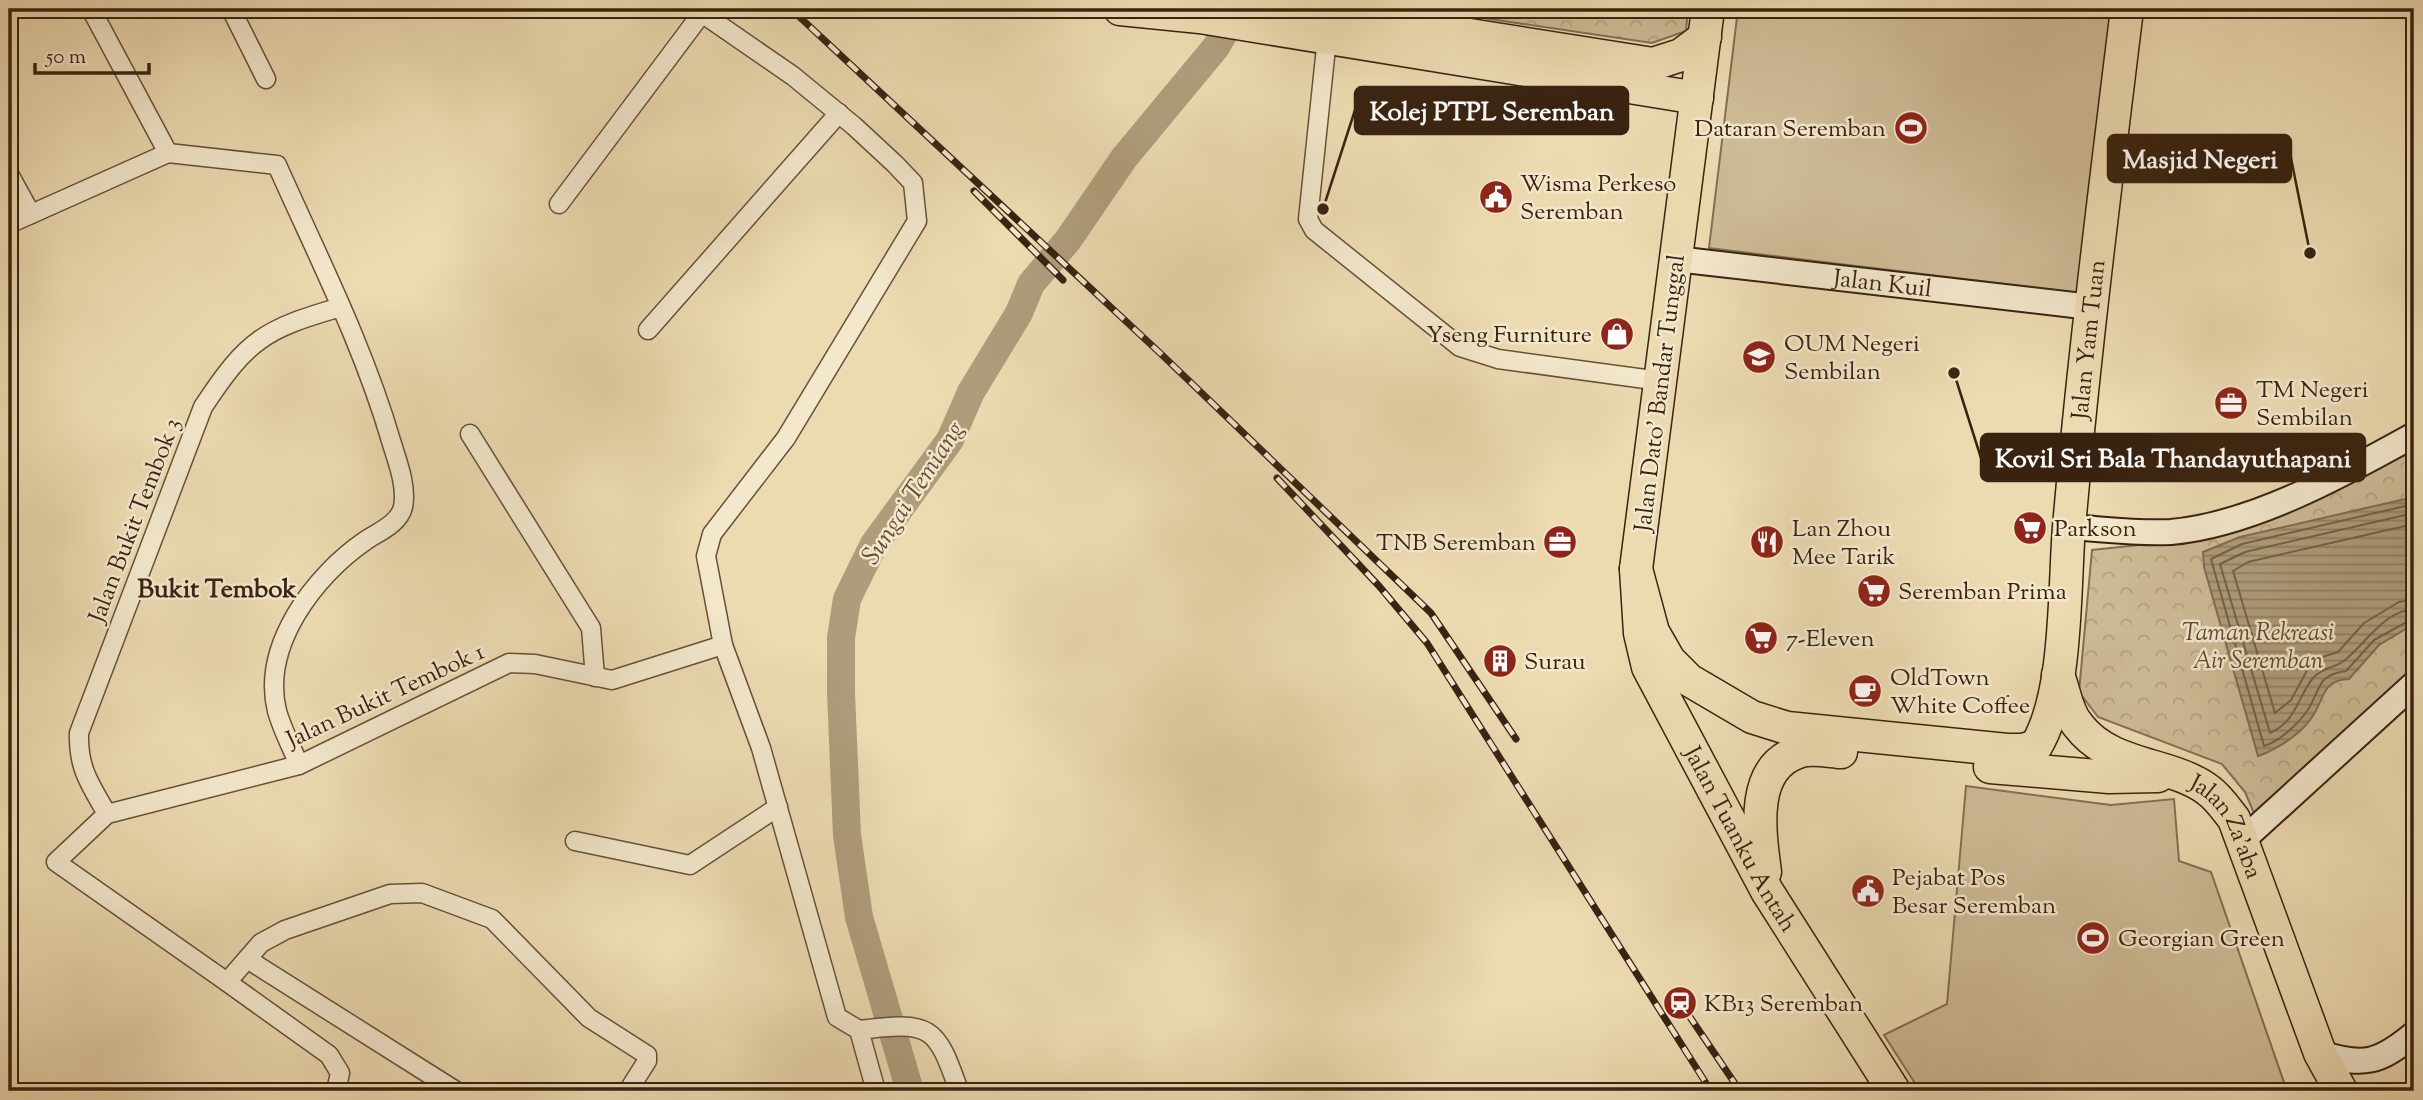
<svg xmlns="http://www.w3.org/2000/svg" width="2423" height="1100" viewBox="0 0 2423 1100" font-family="'Sorts Mill Goudy',serif">
	<style>
		.park { fill: url(#park-crowns); stroke: #846f53; stroke-width: 2 }
		.pitch { fill: #cebb96; stroke: #846f53; stroke-width: 2 }
		.water { fill: url(#water-rules); stroke: #806c50; stroke-width: 2 }
		.lines { fill: none; stroke-linecap: round; stroke-linejoin: round }
		.shore { stroke: #746045; stroke-width: 2 }
		.river { stroke: #af9c7a; stroke-width: 28 }
		.street-casing { stroke: #665138; stroke-width: 21 }
		.secondary-casing { stroke: #392310; stroke-width: 28 }
		.highway-casing { stroke: #392310; stroke-width: 35 }
		.street { stroke: #f3e7cc; stroke-width: 18 }
		.secondary { stroke: #f3e7cc; stroke-width: 24 }
		.highway { stroke: #ecdab1; stroke-width: 32 }
		.rail-casing { stroke: #392310; stroke-width: 7 }
		.rail { stroke: #f3e7cc; stroke-width: 4.5; stroke-dasharray: 13; stroke-linecap: butt }
		.labels { text-anchor: middle; stroke-width: 5; stroke-linejoin: round; paint-order: stroke }
		.poi-label { font-size: 24px; fill: #392310; stroke: #f3e7cc; text-anchor: start }
		.street-label { font-size: 24px; fill: #392310; stroke: #f3e7cc }
		.park-label { font-size: 24px; font-style: italic; fill: #5e4932; stroke: #f3e7cc }
		.water-label { font-size: 26px; font-style: italic; fill: #624d35; stroke: #f3e7cc }
		.neighbourhood-label { font-size: 26px; font-weight: bold; fill: #392310; stroke: #f3e7cc }
		.leader { fill: none; stroke: #392310; stroke-width: 2.5 }
		.callout-dot { fill: #392310; stroke: #f3e7cc; stroke-width: 2.5 }
		.callout { fill: #392310; stroke: #392310; stroke-width: 2.5 }
		.callout-label { font-size: 26px; text-anchor: middle; font-weight: bold; fill: #fff }
	</style>
	<defs>
		<pattern id="park-crowns" width="20" height="18" patternUnits="userSpaceOnUse" patternTransform="scale(1.75)"><rect width="20" height="18" fill="#cebb96"/><path d="M2 6a3 3 0 1 1 6 0M12 15a3 3 0 1 1 6 0" fill="none" stroke="#b2a080"/></pattern>
		<pattern id="water-rules" width="6" height="5" patternUnits="userSpaceOnUse" patternTransform="scale(1.75)"><rect width="6" height="5" fill="#af9c7a"/><path d="M0 2.5h6" fill="none" stroke="#8f7f63"/></pattern>
	</defs>
	<rect width="100%" height="100%" fill="#ecdab1"/>
	<filter id="stains"><feTurbulence type="fractalNoise" baseFrequency=".00286" numOctaves="4"/><feColorMatrix values="0 0 0 0 .2 0 0 0 0 .09 0 0 0 0 .02 0 0 0 .5 -.17"/></filter>
	<radialGradient id="worn" r=".72"><stop offset=".6" stop-color="#630" stop-opacity="0"/><stop offset="1" stop-color="#630" stop-opacity=".3"/></radialGradient>
	<g class="park">
		<path d="M1422,9H1688L1686,31L1652,43Z"/>
		<path d="M2414,451V668L2256,818L2245,792L2222,764L2098,717L2079,692L2092,550L2186,540L2291,507Z"/>
	</g>
	<g class="pitch">
		<path d="M1738,9H2113L2079,293L1709,248Z"/>
		<path d="M1966,786L2111,805L2174,799L2179,861L2211,872L2287,1091H1920L1884,1035L1947,1004Z"/>
	</g>
	<path class="water" d="M2414,497V624L2379,645L2349,679C2323,680 2325,696 2314,714C2303,733 2278,749 2258,756L2204,567L2203,552L2240,537Z"/>
	<g class="lines">
		<g class="shore">
			<path d="M2414,504L2242,544L2211,559L2264,746C2279,742 2298,724 2307,711C2321,691 2315,675 2346,671L2374,640L2414,618"/>
			<path d="M2414,513L2245,552L2220,564L2270,733C2296,722 2298,696 2313,678C2322,667 2336,668 2345,660C2366,643 2384,611 2414,609"/>
			<path d="M2414,524L2248,562L2233,571L2275,713L2291,700L2309,667L2325,656L2338,652L2364,623L2399,602L2414,599"/>
		</g>
		<path class="river" d="M910,1091L859,917L847,835L841,693V638L847,599L874,544L950,440L971,392L1019,313L1031,284L1068,240L1124,158L1216,47L1238,9"/>
		<g class="street-casing">
			<g id="street">
				<path d="M91,9L168,153"/>
				<path d="M231,9L266,79"/>
				<path d="M696,9L793,76L854,126L895,164L913,183L917,221L786,438L712,534L706,556L723,645L761,748L837,1017L859,1030L876,1091"/>
				<path d="M1327,38L1308,219L1314,230L1460,347L1498,359L1660,381"/>
				<path d="M9,174L31,214"/>
				<path d="M559,204L702,13"/>
				<path d="M9,224L168,153L277,165C318,257 364,347 392,444C398,463 407,487 403,507C399,524 378,532 365,541C314,576 261,646 277,711C282,729 292,748 299,765"/>
				<path d="M648,330L839,113"/>
				<path d="M470,434L591,628L595,677"/>
				<path d="M107,814C90,784 78,769 79,733L203,407C247,340 264,329 341,307"/>
				<path d="M575,841L690,865L778,807"/>
				<path d="M247,959L456,1091"/>
				<path d="M227,982L329,1055L340,1073L336,1091"/>
				<path d="M859,1030C931,1021 936,1025 959,1091"/>
				<path d="M628,1091L647,1061V1055L589,1018L492,919L422,893L390,894L285,930L261,943L227,982L56,862L107,814L299,765L509,663L535,664L612,680L723,645"/>
			</g>
		</g>
		<g class="secondary-casing">
			<g id="secondary">
				<path id="s1" d="M1676,259L2091,307"/>
				<path d="M2069,527C2103,529 2138,534 2171,532C2252,525 2344,474 2414,435"/>
				<path d="M2244,839L2414,684"/>
				<path d="M2320,1053C2364,1067 2379,1063 2414,1034"/>
			</g>
		</g>
		<g class="highway-casing">
			<g id="highway">
				<path d="M1120,9L1200,17L1697,98"/>
				<path d="M1305,9L1653,64L1681,55L1705,37"/>
				<path id="s2" d="M1708,9L1636,569L1640,633L1648,667L1767,891L1894,1091"/>
				<path id="s3" d="M1636,569L1653,632L1669,660L1689,680L1752,717L1787,728L2007,750H2023L2036,746C2068,694 2064,588 2069,527C2084,354 2106,181 2127,9"/>
				<path id="s4" d="M2058,675C2065,692 2066,711 2078,725C2110,768 2171,762 2208,790C2219,798 2226,809 2234,819L2320,1053L2341,1091"/>
				<path d="M1990,767L2109,777L2158,776"/>
				<path d="M1765,872C1760,834 1749,768 1798,752C1810,747 1828,751 1841,752"/>
			</g>
		</g>
		<use href="#street" class="street"/>
		<use href="#secondary" class="secondary"/>
		<use href="#highway" class="highway"/>
		<g class="rail-casing">
			<g id="rail">
				<path d="M791,9L1160,353L1431,613L1516,739"/>
				<path d="M974,191L1063,280"/>
				<path d="M1277,478L1379,586L1427,643L1711,1091"/>
				<path d="M1673,992L1740,1091"/>
			</g>
		</g>
		<use href="#rail" class="rail"/>
	</g>
	<defs>
		<g id="stadium-disc" transform="scale(1.75)"><circle r="9.5" fill="#8f2418" stroke="#f3e7cc"/><path d="M0-5a6.5 5 0 1 0 0 10a6.5 5 0 1 0 0-10ZM-3.5-1.8h7v3.6h-7Z" fill="#fff"/></g>
		<g id="civic-disc" transform="scale(1.75)"><circle r="9.5" fill="#8f2418" stroke="#f3e7cc"/><path d="M-.6-6.5H3V-4.5H.6V-3L4-1V1h2V6H-6V1h2V-1L-.6-3ZM-1.2 2.5V6h2.4V2.5Z" fill="#fff"/></g>
		<g id="shop-disc" transform="scale(1.75)"><circle r="9.5" fill="#8f2418" stroke="#f3e7cc"/><path d="M-5-2.5h2.3a2.7 3.5 0 0 1 5.4 0H5L5.5 6h-11ZM-1.5-2.5h3a1.5 2.3 0 0 0-3 0Z" fill="#fff"/></g>
		<g id="university-disc" transform="scale(1.75)"><circle r="9.5" fill="#8f2418" stroke="#f3e7cc"/><path d="M0-5L7-2L0 1L-7-2ZM-4 1L0 2.5L4 1V4Q0 6-4 4Z" fill="#fff"/></g>
		<g id="office-disc" transform="scale(1.75)"><circle r="9.5" fill="#8f2418" stroke="#f3e7cc"/><path d="M-6-3h4V-5.5h4V-3h4V5H-6ZM-1-4.5V-3h2v-1.5ZM-6 0V1H6V0Z" fill="#fff"/></g>
		<g id="supermarket-disc" transform="scale(1.75)"><circle r="9.5" fill="#8f2418" stroke="#f3e7cc"/><path d="M-6-5.5h2.5l.6 2H6L4.5 2H-2.5L-4.4-4H-6ZM-1.5 3.2a1.3 1.3 0 1 0 .1 0ZM3 3.2a1.3 1.3 0 1 0 .1 0Z" fill="#fff"/></g>
		<g id="restaurant-disc" transform="scale(1.75)"><circle r="9.5" fill="#8f2418" stroke="#f3e7cc"/><path d="M-5-6h1v4h1v-4h1v4h1v-4h1v5L-1.5 .5V6h-2V.5L-5-1ZM5-6V6H3V1.5H1.5Q1.5-4 5-6Z" fill="#fff"/></g>
		<g id="building-disc" transform="scale(1.75)"><circle r="9.5" fill="#8f2418" stroke="#f3e7cc"/><path d="M-4-6H4V6H1V3H-1V6H-4ZM-2.5-4.3h1.7v1.8h-1.7ZM.8-4.3h1.7v1.8H.8ZM-2.5-1h1.7V.8h-1.7ZM.8-1h1.7V.8H.8Z" fill="#fff"/></g>
		<g id="cafe-disc" transform="scale(1.75)"><circle r="9.5" fill="#8f2418" stroke="#f3e7cc"/><path d="M-5.5-4.5H6V0H3Q3 3.5 0 3.5H-2.5Q-5.5 3.5-5.5 0ZM3-3.2v2h1.7v-2ZM-6 4.5H4V6H-6Z" fill="#fff"/></g>
		<g id="station-disc" transform="scale(1.75)"><circle r="9.5" fill="#8f2418" stroke="#f3e7cc"/><path d="M-3-6H3Q5-6 5-4V2Q5 4 3 4L4.5 6H3L1.5 4h-3L-3 6H-4.5L-3 4Q-5 4-5 2V-4Q-5-6-3-6ZM-3.5-4v3h7v-3ZM-3.5 1v1.5H-2V1ZM2 1v1.5H3.5V1Z" fill="#fff"/></g>
	</defs>
	<g fill-rule="evenodd">
		<use href="#stadium-disc" x="1911" y="128"/>
		<use href="#civic-disc" x="1496" y="197"/>
		<use href="#shop-disc" x="1617" y="334"/>
		<use href="#university-disc" x="1759" y="357"/>
		<use href="#office-disc" x="2231" y="403"/>
		<use href="#supermarket-disc" x="2030" y="528"/>
		<use href="#office-disc" x="1560" y="542"/>
		<use href="#restaurant-disc" x="1767" y="542"/>
		<use href="#supermarket-disc" x="1874" y="591"/>
		<use href="#supermarket-disc" x="1761" y="638"/>
		<use href="#building-disc" x="1500" y="661"/>
		<use href="#cafe-disc" x="1865" y="691"/>
		<use href="#civic-disc" x="1868" y="891"/>
		<use href="#stadium-disc" x="2093" y="938"/>
		<use href="#station-disc" x="1680" y="1003"/>
	</g>
	<g class="labels">
		<g class="poi-label">
			<text x="1886" y="136" text-anchor="end">Dataran Seremban</text>
			<text x="1520" y="191">Wisma Perkeso<tspan x="1520" dy="28">Seremban</tspan></text>
			<text x="1592" y="342" text-anchor="end">Yseng Furniture</text>
			<text x="1784" y="351">OUM Negeri<tspan x="1784" dy="28">Sembilan</tspan></text>
			<text x="2256" y="397">TM Negeri<tspan x="2256" dy="28">Sembilan</tspan></text>
			<text x="1792" y="536">Lan Zhou<tspan x="1792" dy="28">Mee Tarik</tspan></text>
			<text x="2054" y="536">Parkson</text>
			<text x="1536" y="550" text-anchor="end">TNB Seremban</text>
			<text x="1898" y="599">Seremban Prima</text>
			<text x="1786" y="646">7-Eleven</text>
			<text x="1524" y="669">Surau</text>
			<text x="1890" y="685">OldTown<tspan x="1890" dy="28">White Coffee</tspan></text>
			<text x="1892" y="885">Pejabat Pos<tspan x="1892" dy="28">Besar Seremban</tspan></text>
			<text x="2118" y="946">Georgian Green</text>
			<text x="1704" y="1011">KB13 Seremban</text>
		</g>
		<g class="street-label">
			<text dy="8" stroke="none"><textPath href="#s1" startOffset="208">Jalan Kuil</textPath></text>
			<text dy="8" stroke="none"><textPath href="#s3" startOffset="898">Jalan Yam Tuan</textPath></text>
			<text transform="translate(1659 393) rotate(-83)" y="8">Jalan Dato' Bandar Tunggal</text>
			<text transform="translate(134 520) rotate(-69)" y="8">Jalan Bukit Tembok 3</text>
			<text transform="translate(385 695) rotate(-25)" y="8">Jalan Bukit Tembok 1</text>
			<text dy="8" stroke="none"><textPath href="#s4" startOffset="243">Jalan Za'aba</textPath></text>
			<text dy="8" stroke="none"><textPath href="#s2" startOffset="859">Jalan Tuanku Antah</textPath></text>
		</g>
		<g class="park-label">
			<text x="2258" y="640">Taman Rekreasi<tspan x="2258" dy="28">Air Seremban</tspan></text>
		</g>
		<g class="water-label">
			<text transform="translate(912 492) rotate(-57)" y="9">Sungai Temiang</text>
		</g>
		<g class="neighbourhood-label">
			<text x="217" y="597">Bukit Tembok</text>
		</g>
	</g>
	<path class="leader" d="M1323 209L1355 110M2310 253L2291 158M1954 373L1981 458"/>
	<g class="callout-dot">
		<circle cx="1323" cy="209" r="7"/>
		<circle cx="2310" cy="253" r="7"/>
		<circle cx="1954" cy="373" r="7"/>
	</g>
	<g class="callout">
		<rect x="1355" y="87" width="273" height="47" rx="7"/>
		<rect x="2108" y="135" width="183" height="47" rx="7"/>
		<rect x="1981" y="434" width="384" height="47" rx="7"/>
	</g>
	<g class="callout-label">
		<text x="1492" y="120">Kolej PTPL Seremban</text>
		<text x="2200" y="168">Masjid Negeri</text>
		<text x="2173" y="467">Kovil Sri Bala Thandayuthapani</text>
	</g>
	<rect width="2423" height="1100" fill="none" stroke="#ecdab1" stroke-width="35"/>
	<rect x="10" y="10" width="2402" height="1079" fill="none" stroke="#392310" stroke-width="3.5"/>
	<rect x="18" y="18" width="2388" height="1065" fill="none" stroke="#392310" stroke-width="2"/>
	<path d="M35 63v10h114v-10" fill="none" stroke="#392310" stroke-width="3.5"/>
	<text x="46" y="63" font-size="21" fill="#392310" stroke="#f3e7cc" stroke-width="5" paint-order="stroke">50 m</text>
	<rect width="100%" height="100%" filter="url(#stains)"/>
	<rect width="100%" height="100%" fill="url(#worn)"/>
</svg>
